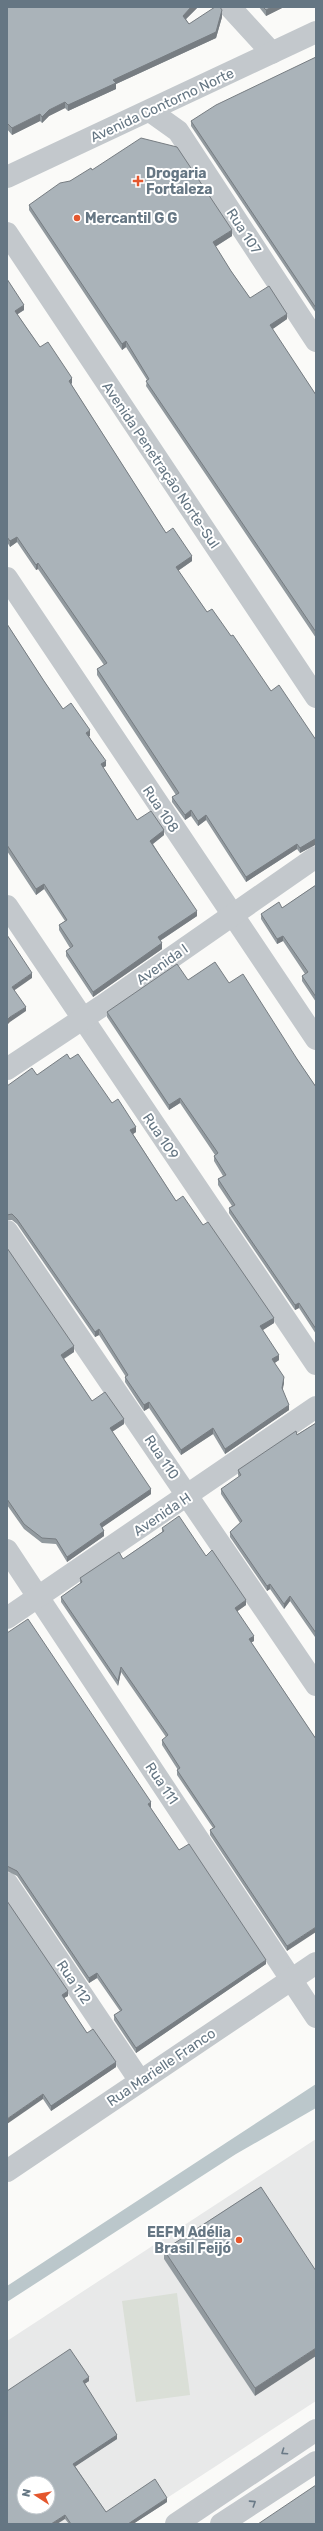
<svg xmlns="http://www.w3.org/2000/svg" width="323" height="2531" viewBox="0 0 323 2531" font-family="Rubik,sans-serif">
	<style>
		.built { fill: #e8e9e9; fill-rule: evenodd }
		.green { fill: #dadfd7 }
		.water { fill: #bbc7cb }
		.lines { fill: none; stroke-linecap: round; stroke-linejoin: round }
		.minor { stroke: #c3c8cc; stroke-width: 22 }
		.wall { fill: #929a9f }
		.shaded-wall { fill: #777d82 }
		.building { fill: #aab3b9; stroke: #777d82; fill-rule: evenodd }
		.oneway { stroke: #6a7a87 }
		.poi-dot { fill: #e4572e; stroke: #fff; stroke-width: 1.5 }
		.labels { text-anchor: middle; stroke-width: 4; stroke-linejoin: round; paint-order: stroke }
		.street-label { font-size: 14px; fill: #657683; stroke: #fff }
		.poi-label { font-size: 14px; font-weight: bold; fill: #657683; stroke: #fff; text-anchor: start }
	</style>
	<rect width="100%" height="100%" fill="#fafaf8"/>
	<path class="built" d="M316,2139V2401L127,2524H7V2341ZM24,2483H48V2507H24Z"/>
	<path class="green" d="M177,2293L190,2395L136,2402L122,2301Z"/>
	<path class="water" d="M316,2084V2108L236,2154L7,2302V2286Z"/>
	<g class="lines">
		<g class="minor">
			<path d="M230,7L272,53"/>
			<path d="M150,111L178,131L316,341"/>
			<path d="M7,177L316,32"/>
			<path d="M7,233L316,697"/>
			<path d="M7,578L316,1039"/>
			<path d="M7,906L316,1364"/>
			<path d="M7,1069L102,1006L316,857"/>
			<path d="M7,1231L316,1685"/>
			<path d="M7,1550L316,2017"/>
			<path d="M7,1618L316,1407"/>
			<path d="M7,1883L140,2081"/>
			<path d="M7,2171L316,1963"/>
			<path d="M176,2524L316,2430"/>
			<path d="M221,2524L316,2462"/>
		</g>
	</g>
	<g class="wall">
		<path d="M7,7H198L186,19L189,24L222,17L216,38L116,84V89L68,111L65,108L49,116L42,123L40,121L12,135L7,129Z"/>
		<path d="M259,7H284L266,16Z"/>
		<path d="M316,57V313L191,126V121Z"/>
		<path d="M92,170L232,236L215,247L231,271L250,298L287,319L272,329L316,395V638L146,386L147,380L126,347L122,350L29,210V205L70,181Z"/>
		<path d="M7,279L24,310L17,314L40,347L72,383L71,384L166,533L192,561L178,571L207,612L231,636L271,691L316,740V845H315L300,853L297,849L246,882L206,820L198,826L191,816L185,820L172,802V797L176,795L97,675V669L104,665L38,569L36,570L17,542L10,547L7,542Z"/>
		<path d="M7,624L44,681L63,709L90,736H89L106,766L103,767L137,820L164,835L153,844L197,916L160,941L162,949L93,997L66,956V951L70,948L59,930V925L65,921L44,889L36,895L7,851Z"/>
		<path d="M316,885V1002L302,981V976L305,974L283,941L277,944L261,919V914L282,908Z"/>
		<path d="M188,980L229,983L297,1059L316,1087V1334L299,1308L295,1310L229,1213V1208L232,1206L218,1185V1179L223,1176L214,1161V1156L215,1155L180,1103L169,1110L107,1017V1012Z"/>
		<path d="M70,1059L112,1103L136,1132L133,1134L176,1201L203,1225L274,1323L262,1330L279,1360L274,1363L284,1383L282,1390L289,1410L225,1454L213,1434L181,1455L149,1408L144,1411L125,1382V1377H126L99,1335L95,1337L17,1224L12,1220H7V1086L37,1075Z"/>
		<path d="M7,1248L74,1352L64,1359L92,1401L124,1424L112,1432L151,1494L102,1527L104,1536L67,1562L56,1544L42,1543L24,1529L7,1505Z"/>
		<path d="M316,1423V1644L315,1642V1637L290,1601L284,1609L270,1589L267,1591L230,1537V1532L240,1523L221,1494V1489L239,1477L238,1475V1470Z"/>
		<path d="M162,1528L206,1556L246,1605L237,1611L254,1641L251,1642L316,1739L287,1951L210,1835V1830L213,1828L177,1775V1770H178L162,1745V1740L166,1737L121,1672L118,1686L61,1602V1597L80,1584V1578L123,1559L162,1532Z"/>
		<path d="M7,1633L151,1807H150L179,1850L266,1964L136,2053L114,2020V2015L120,2011L97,1978L89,1983L17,1876L7,1871Z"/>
		<path d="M7,1901L68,1996L64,1998L87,2033L116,2067L51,2111L43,2099Z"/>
		<path d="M261,2187L255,2396L164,2259V2250Z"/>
		<path d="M89,2381L84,2384L117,2439L75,2466L106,2512L167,2502L133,2524H69L65,2519L7,2391Z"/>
	</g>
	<g class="shaded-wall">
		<path d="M191,7H198L183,22V16Z"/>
		<path d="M272,7H284L266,16V10Z"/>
		<path d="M222,10V17L216,38L116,84V89L68,111V105L113,80Z"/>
		<path d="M65,102V108L49,116L42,123V117L49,110Z"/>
		<path d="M40,114V121L12,135V128Z"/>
		<path d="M232,230V236L213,248V242Z"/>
		<path d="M24,305V310L15,316V311Z"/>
		<path d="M287,314V319L270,331V325Z"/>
		<path d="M126,341V347L122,350V344Z"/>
		<path d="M72,378V383L69,386V381Z"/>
		<path d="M17,537V542L10,547V541Z"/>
		<path d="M192,556V561L176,572V567Z"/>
		<path d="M38,563V569L36,570V565Z"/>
		<path d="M90,730V736L86,738V733Z"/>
		<path d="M106,761V766L101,769V764Z"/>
		<path d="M191,810V816L185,820V815Z"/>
		<path d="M206,815V820L198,826V821Z"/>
		<path d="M164,830V835L150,846V841Z"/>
		<path d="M315,839V845L300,853V848Z"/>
		<path d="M297,844V849L246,882V877Z"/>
		<path d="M44,884V889L36,895V889Z"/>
		<path d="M197,911V916L158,942V937Z"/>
		<path d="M283,936V941L277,944V939Z"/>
		<path d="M162,943V949L93,997V992Z"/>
		<path d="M32,973V978L12,992V987Z"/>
		<path d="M26,1007V1011L10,1022L7,1025V1020L10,1017Z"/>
		<path d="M180,1098V1103L169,1110V1105Z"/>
		<path d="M136,1127V1132L130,1136V1130Z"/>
		<path d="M299,1303V1308L295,1310V1305Z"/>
		<path d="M274,1318V1323L260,1332V1326Z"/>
		<path d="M99,1329V1335L95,1337V1332Z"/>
		<path d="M74,1346V1352L61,1360V1355Z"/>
		<path d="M279,1355V1360L272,1365V1359Z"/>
		<path d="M284,1377V1383L282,1394V1388Z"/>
		<path d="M149,1402V1408L144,1411V1405Z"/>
		<path d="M289,1405V1410L225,1454V1449Z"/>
		<path d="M124,1419V1424L110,1433V1428Z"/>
		<path d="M213,1428V1434L181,1455V1450Z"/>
		<path d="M151,1489V1494L100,1529V1524Z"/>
		<path d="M104,1531V1536L67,1562V1557Z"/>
		<path d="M270,1584V1589L267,1591V1586Z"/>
		<path d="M290,1596V1601L284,1609V1604Z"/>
		<path d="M246,1600V1605L235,1613V1608Z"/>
		<path d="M254,1636V1641L249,1644V1639Z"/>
		<path d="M121,1667V1672L118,1686V1681Z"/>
		<path d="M151,1802V1807L148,1809V1804Z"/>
		<path d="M316,1927V1932L287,1951V1946Z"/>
		<path d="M266,1960V1964L136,2053V2048Z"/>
		<path d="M97,1973V1978L89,1983V1978Z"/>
		<path d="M68,1991V1996L62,1999V1995Z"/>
		<path d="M116,2062V2067L51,2111V2106Z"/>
		<path d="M43,2094V2099L7,2124V2119Z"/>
		<path d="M316,2348V2356L255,2396V2388Z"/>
		<path d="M89,2377V2381L83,2385V2381Z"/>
		<path d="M117,2435V2439L73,2468V2464Z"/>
		<path d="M167,2498V2502L133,2524H128Z"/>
		<path d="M65,2515V2519L57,2524H51Z"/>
	</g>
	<g class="building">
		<path d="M7,7H191L183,16L189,24L215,7H220L222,10L216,32L113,80L116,83L68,105L65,102L49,110L42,117L40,114L12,128L7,123Z"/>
		<path d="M263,7H272L266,10Z"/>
		<path d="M316,57V308L191,121L216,105Z"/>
		<path d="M141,138L177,147L232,230L213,242L231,271L250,298L269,286L287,314L270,325L316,395V632L146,381L149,379L126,341L122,344L29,205L60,183L70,181L91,168L92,170Z"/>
		<path d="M7,279L24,305L15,311L26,327L40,347L48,342L72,378L69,381L166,533L173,528L192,556L176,567L207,612L212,609L231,636L233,635L271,691L279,685L316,740V840L315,839L300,848L297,844L246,877L206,815L198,821L191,810L185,815L172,797L179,793L97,669L107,663L38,563L36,565L17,537L10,541L7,537Z"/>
		<path d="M7,624L44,681L63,709L71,703L90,730L86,733L106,761L101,764L137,820L151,811L164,830L150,841L197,911L158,937L162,943L93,992L66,951L73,946L59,925L67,920L44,884L36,889L7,845Z"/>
		<path d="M316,885V997L302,976L308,972L283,936L277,939L261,914L279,902L282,908Z"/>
		<path d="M7,935L32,973L12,987L26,1007L10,1017L7,1020Z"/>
		<path d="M215,962L229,983L243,974L297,1059L316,1087V1329L299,1303L295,1305L229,1208L235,1205L218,1179L226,1175L214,1156L218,1153L180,1098L169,1105L107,1012L177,964L188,980Z"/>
		<path d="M67,1054L70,1059L78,1054L112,1103L118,1099L136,1127L130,1130L176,1201L183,1196L203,1225L208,1222L274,1318L260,1326L279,1355L272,1359L284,1377L282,1388L289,1405L225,1449L213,1428L181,1450L149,1402L144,1405L125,1377L128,1375L99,1329L95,1332L17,1219L12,1214L7,1215V1086L32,1068L37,1075Z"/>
		<path d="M7,1248L74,1346L61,1355L92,1401L105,1392L124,1419L110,1428L151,1489L100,1524L104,1531L67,1557L56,1539L42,1538L24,1524L7,1499Z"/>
		<path d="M316,1423V1633L290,1596L284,1604L270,1584L267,1586L230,1532L242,1521L221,1489L241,1475L238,1470L296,1431L297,1435Z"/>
		<path d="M179,1516L206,1556L212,1550L246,1600L235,1608L254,1636L249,1639L316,1739V1927L287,1946L210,1830L215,1827L177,1770L180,1768L162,1740L168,1735L121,1667L118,1681L61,1597L82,1582L80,1578L119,1552L123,1559L164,1531L162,1528Z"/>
		<path d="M28,1619L151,1802L148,1804L179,1850L189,1844L266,1960L136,2048L114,2015L122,2010L97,1973L89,1978L17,1871L7,1866V1843L8,1842L7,1841V1633Z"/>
		<path d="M7,1901L68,1991L62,1995L87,2033L93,2029L116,2062L51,2106L43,2094L7,2119Z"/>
		<path d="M261,2187L316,2271V2348L255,2388L164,2250Z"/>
		<path d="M70,2349L89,2377L83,2381L117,2435L73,2464L106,2512L155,2479L167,2498L128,2524H71L65,2515L51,2524H7V2391ZM24,2483H48V2507H24Z"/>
		<path d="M316,2485V2524H258Z"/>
	</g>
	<defs><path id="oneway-chevron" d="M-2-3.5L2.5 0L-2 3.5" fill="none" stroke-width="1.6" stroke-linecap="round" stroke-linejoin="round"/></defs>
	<g class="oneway">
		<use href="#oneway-chevron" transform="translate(284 2452) rotate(146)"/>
		<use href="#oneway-chevron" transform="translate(253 2503) rotate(-33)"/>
	</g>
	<g class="poi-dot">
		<path d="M136 175h4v4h4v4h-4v4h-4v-4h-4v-4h4z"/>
		<circle cx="77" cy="218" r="4"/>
		<circle cx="239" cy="2240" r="4"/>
	</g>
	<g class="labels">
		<g class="street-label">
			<text transform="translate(162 105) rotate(-25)" y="5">Avenida Contorno Norte</text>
			<text transform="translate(244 231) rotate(57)" y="5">Rua 107</text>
			<text transform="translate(161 465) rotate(56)" y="5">Avenida Penetração Norte-Sul</text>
			<text transform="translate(161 809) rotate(56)" y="5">Rua 108</text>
			<text transform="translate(162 964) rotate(-35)" y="5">Avenida I</text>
			<text transform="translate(161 1136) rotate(56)" y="5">Rua 109</text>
			<text transform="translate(162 1457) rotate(56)" y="5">Rua 110</text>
			<text transform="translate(162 1514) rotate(-34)" y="5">Avenida H</text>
			<text transform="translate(162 1783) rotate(56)" y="5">Rua 111</text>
			<text transform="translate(74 1982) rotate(56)" y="5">Rua 112</text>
			<text transform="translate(161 2067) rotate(-34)" y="5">Rua Marielle Franco</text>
		</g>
		<g class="poi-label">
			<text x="146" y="178">Drogaria<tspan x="146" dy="16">Fortaleza</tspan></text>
			<text x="85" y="223">Mercantil G G</text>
			<text x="231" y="2237" text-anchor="end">EEFM Adélia<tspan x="231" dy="16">Brasil Feijó</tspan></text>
		</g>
	</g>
	<rect width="323" height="2531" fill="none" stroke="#657683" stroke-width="16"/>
	<g transform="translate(36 2495) rotate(282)"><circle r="19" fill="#ffffff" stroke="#c1c8cd"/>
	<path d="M0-3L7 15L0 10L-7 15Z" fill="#e4572e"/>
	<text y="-6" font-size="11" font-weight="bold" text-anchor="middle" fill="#657683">N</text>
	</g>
</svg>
